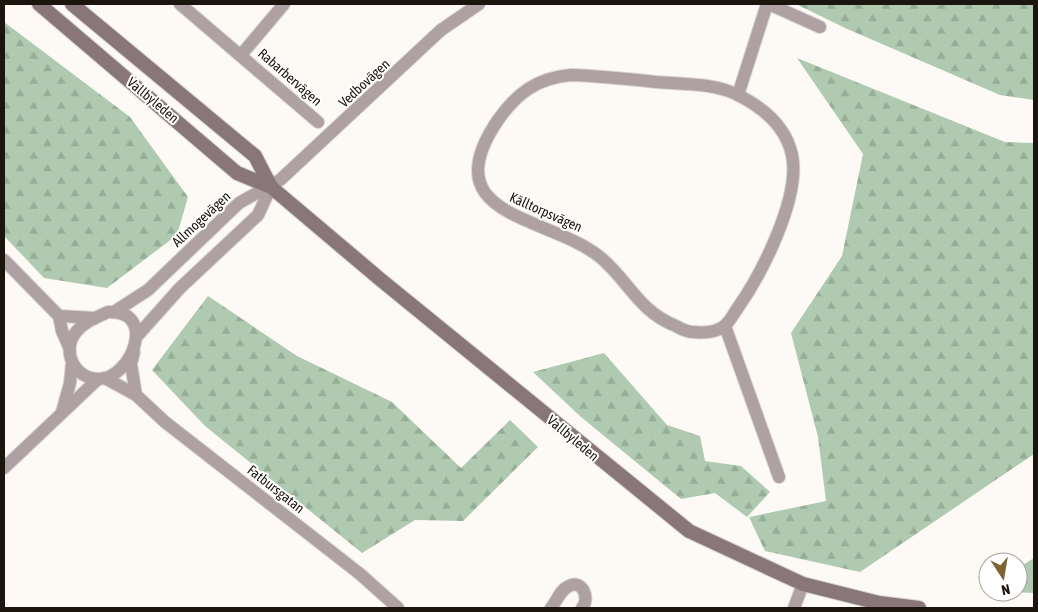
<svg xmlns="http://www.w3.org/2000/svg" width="1038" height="612" viewBox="0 0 1038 612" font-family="'Asap Condensed',sans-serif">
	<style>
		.forest { fill: url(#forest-firs) }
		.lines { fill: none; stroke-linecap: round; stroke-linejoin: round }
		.minor-casing { stroke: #d9d5cf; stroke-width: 14 }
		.secondary-casing { stroke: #d9d5cf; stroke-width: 16 }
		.minor { stroke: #aea0a3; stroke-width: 12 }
		.secondary { stroke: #89767a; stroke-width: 14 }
		.labels { text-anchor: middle; stroke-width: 4; stroke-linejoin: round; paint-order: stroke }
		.street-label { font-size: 14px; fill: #1b150d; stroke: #fff }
	</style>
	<defs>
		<pattern id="forest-firs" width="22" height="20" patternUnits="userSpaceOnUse" patternTransform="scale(1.25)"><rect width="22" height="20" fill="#afcab1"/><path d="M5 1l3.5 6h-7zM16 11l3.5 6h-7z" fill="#96ad97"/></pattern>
	</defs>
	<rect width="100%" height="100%" fill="#fdf9f4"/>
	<g class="forest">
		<path d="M796,4H1034V100L1000,95L845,28Z"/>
		<path d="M4,22L130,117L188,197L177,235L107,288L44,278L4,236Z"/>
		<path d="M797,58L1005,142L1034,143V454L860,572L765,551L749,517L826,501L818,437L791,333L842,256L863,154Z"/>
		<path d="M208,296L297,356L392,402L461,468L510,420L538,447L463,521L415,520L362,553L205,426L152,370Z"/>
		<path d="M604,353L667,425L700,436L705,461L741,466L770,492L747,517L715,493L681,499L581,417L533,372Z"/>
		<path d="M1034,558V593L1008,592H1018V568Z"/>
	</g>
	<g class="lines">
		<g class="minor-casing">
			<g id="minor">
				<path d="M180,4L318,122"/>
				<path d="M769,4L820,27"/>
				<path d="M241,55L284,4"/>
				<path d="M571,75C599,76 628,79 656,82C683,84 716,83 740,96C765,109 786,127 792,155C801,198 761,275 737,309C733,315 729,323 723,327C714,333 703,333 693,332C687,332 681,329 676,326C638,311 629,281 600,257C548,215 431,218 498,120C517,93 537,78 571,75Z"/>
				<path d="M738,95L767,4"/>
				<path d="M4,260L59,316L95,318"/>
				<path d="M108,312C159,310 131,379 99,379C74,379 61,351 76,332C84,322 97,317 108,312Z"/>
				<path d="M114,312L148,290L239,203L280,180L441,30L479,4"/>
				<path d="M59,316L62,331L69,347"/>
				<path d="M725,326L779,477"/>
				<path d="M138,335L180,288L258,215L271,187"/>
				<path d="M134,352L131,364L136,395"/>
				<path d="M105,378L136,395L165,422L360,574L398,608"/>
				<path d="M62,412L70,383L72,363"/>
				<path d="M4,468L98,379"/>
				<path d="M551,608C557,601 560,590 569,586C583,579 590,599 582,608"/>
				<path d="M794,608L803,584"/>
			</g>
		</g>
		<g class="secondary-casing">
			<g id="secondary">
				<path d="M39,4L237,173L271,187L381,280L689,531L803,584L879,603L919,608"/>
				<path d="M72,4L255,156L271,187"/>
			</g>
		</g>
		<use href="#minor" class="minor"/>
		<use href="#secondary" class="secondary"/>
	</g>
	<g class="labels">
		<g class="street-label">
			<text transform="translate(290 77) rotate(41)" y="5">Rabarbervägen</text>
			<text transform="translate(364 83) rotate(-43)" y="5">Vedbovägen</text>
			<text transform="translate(153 100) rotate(40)" y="5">Vallbyleden</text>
			<text transform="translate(546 212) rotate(24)" y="5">Källtorpsvägen</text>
			<text transform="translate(201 219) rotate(-43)" y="5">Allmogevägen</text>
			<text transform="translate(573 438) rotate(40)" y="5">Vallbyleden</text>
			<text transform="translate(276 489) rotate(38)" y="5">Fatbursgatan</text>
		</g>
	</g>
	<rect width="1038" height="612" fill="none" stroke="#1b150d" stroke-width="10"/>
	<g transform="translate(1003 577) rotate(168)"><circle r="24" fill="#ffffff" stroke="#a4a19e"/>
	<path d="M0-4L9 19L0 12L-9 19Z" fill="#7d6234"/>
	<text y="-8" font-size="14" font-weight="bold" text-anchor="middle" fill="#1b150d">N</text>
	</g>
</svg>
